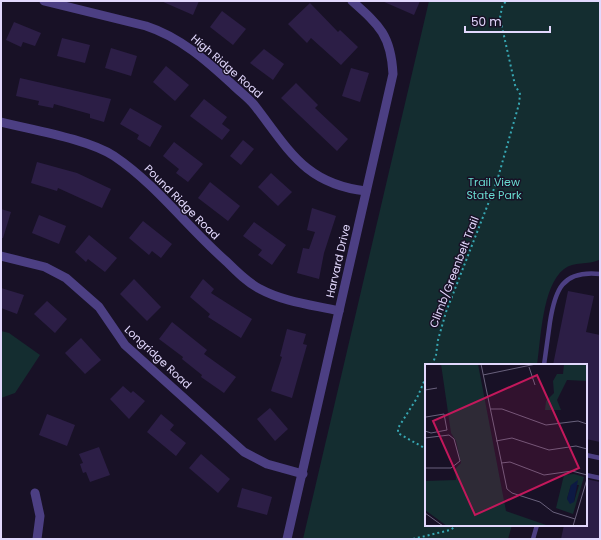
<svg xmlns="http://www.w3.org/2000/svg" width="601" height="540" viewBox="0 0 601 540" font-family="Poppins,sans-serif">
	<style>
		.green { fill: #142d30 }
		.building { fill: #2c1e46 }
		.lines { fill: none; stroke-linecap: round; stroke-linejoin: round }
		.path { stroke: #37a7b3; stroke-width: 2; stroke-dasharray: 2 3; stroke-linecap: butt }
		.service { stroke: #4c3f83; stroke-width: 4.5 }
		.minor { stroke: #4c3f83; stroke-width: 9 }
		.labels { text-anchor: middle; stroke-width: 3; stroke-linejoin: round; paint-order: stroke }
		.street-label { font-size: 11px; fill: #e2d8fd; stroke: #181126 }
		.park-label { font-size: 11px; fill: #68dacf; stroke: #181126 }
		.inset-road { fill: none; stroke: #69617c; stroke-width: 1 }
		.view { fill: #c2185b; fill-opacity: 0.15; stroke: #c2185b; stroke-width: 2 }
		.inset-edge { fill: none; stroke: #e2d8fd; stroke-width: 2 }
	</style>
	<rect width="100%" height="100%" fill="#181126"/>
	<g class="green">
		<path d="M429,1H600V256L599,260C588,265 574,261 564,269C542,286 541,339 537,365H426V525H512L508,539H303Z"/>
		<path d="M1,331L9,333L40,355L15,393L1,398Z"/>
	</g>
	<g class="building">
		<path d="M161,1H199L193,15Z"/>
		<path d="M382,1H420L414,15Z"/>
		<path d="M310,3L338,32L340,30L358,47L341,65L311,38L307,43L288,24Z"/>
		<path d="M222,11L246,29L233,45L210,27Z"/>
		<path d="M14,22L41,33L35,46L23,42L21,47L6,40Z"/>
		<path d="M62,38L90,45L85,63L57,56Z"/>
		<path d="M111,48L137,56L131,76L105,68Z"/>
		<path d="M264,49L284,64L273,80L250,63Z"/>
		<path d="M166,66L189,85L175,101L153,82Z"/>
		<path d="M351,68L369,73L360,102L342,96Z"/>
		<path d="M20,78L111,99L104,122L90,118V114L54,104L53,108L38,105L39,101L16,96Z"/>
		<path d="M296,83L318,105L315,108L348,139L337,151L281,98Z"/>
		<path d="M204,99L227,117L222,124L230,130L222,140L190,116Z"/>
		<path d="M130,108L162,126L150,147L137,139L139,135L120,124Z"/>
		<path d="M243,140L254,149L241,165L230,156Z"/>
		<path d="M174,142L203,164L188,182L176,173L179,169L163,156Z"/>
		<path d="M37,162L77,173L111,189L102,208L58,188L57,191L31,183Z"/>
		<path d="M271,173L292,192L278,206L258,187Z"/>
		<path d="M210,182L240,206L228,221L198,198Z"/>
		<path d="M312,208L336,216L324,253L319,279L297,273L303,248L309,249L315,232L307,230Z"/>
		<path d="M1,209L11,212L3,238H1Z"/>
		<path d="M39,215L66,226L59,244L32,233Z"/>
		<path d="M143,221L172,244L161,258L152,251L149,255L129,238Z"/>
		<path d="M254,222L286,245L272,265L258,255L262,250L243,236Z"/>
		<path d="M89,235L117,258L105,272L88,259L86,262L75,252Z"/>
		<path d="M134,279L161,307L147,321L120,294Z"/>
		<path d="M203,279L214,289L211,293L252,319L241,338L208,317L210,314L190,297Z"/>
		<path d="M1,288L24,295L17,314L1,308Z"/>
		<path d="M568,291L594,296L586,332L600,335V442L586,439V365H553Z"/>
		<path d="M47,301L67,319L55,333L34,314Z"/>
		<path d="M172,322L207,350L204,354L236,377L224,393L201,377L202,375L182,359L183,357L159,339Z"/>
		<path d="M287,329L306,334L303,344L307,345L292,398L271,391L282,357L280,356Z"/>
		<path d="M81,338L101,360L85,374L65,353Z"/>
		<path d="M123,386L131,393L133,391L145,401L129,419L110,399Z"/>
		<path d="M270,408L288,429L275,441L257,419Z"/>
		<path d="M47,414L75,425L67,446L39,435Z"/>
		<path d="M161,414L174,425L170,430L186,443L176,456L147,432Z"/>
		<path d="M99,447L110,475L90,482L86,472L83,473L80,464L83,463L79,454Z"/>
		<path d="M201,454L230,479L218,493L189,468Z"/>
		<path d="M586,479L600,482V539H561L564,525H586Z"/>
		<path d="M242,488L272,497L267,515L237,507Z"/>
	</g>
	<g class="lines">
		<g class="path">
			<path d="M432,365L436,355L438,340L446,312L497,181L519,104L520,94L515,85L500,18L502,7L506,1"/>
			<path d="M426,377L417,398L398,428V433L426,449"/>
			<path d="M413,539L450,530L458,525"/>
		</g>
		<g class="service">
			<path d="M544,365C546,350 548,336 550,322C555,290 562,270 600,274"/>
			<path d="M586,455L600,458"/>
			<path d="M586,475L600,478"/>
			<path d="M533,539L537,525"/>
		</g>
		<g class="minor">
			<path d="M44,1L146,26C180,37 207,61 233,85C240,92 249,98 255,106C289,150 305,184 366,191"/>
			<path d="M1,122C33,130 88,139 114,156C157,185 188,228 227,262C237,272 248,283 260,289C284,302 313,305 339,311"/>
			<path d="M1,256L45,267L66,278L99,307L125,345L244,452L267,464L303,474"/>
			<path d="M35,493L40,516L37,539"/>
			<path d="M287,539L393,74C391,35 379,25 352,1"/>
		</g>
	</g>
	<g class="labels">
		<g class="street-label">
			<text transform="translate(227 66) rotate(41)" y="4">High Ridge Road</text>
			<text transform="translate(182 202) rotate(45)" y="4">Pound Ridge Road</text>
			<text transform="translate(338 261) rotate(-77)" y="4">Harvard Drive</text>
			<text transform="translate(454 272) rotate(-69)" y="4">Climb/Greenbelt Trail</text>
			<text transform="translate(158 357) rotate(43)" y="4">Longridge Road</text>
		</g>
		<g class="park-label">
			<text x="494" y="186">Trail View<tspan x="494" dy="13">State Park</tspan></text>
		</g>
	</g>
	<g transform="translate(425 364)">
		<rect width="162" height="162" fill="#181126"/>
		<path d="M16,0H53L81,147L124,162H22L0,146V117L31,116L30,105L36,99L31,77L26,69ZM139,0H162V17L142,16L132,36L136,46H120L121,37L129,29L128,17L132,10H138ZM149,110L159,113L148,150L131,144L139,111ZM146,121H154L149,138L142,135Z" fill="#142d30" fill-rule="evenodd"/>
		<path d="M153,116L149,138L145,140L142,135L146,121Z" fill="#0d1943"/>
		<path class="inset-road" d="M56,0L82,125L87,129L115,138L128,148L150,155M104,3L110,21M58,11L111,0M0,26L12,24M65,45H77L121,61L153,57L162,60M0,67L6,69L22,66L19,50L1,53M0,74L24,71L29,75L35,97L26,104H0M71,77L87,74L124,86L151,82L162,85M76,99L85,98L119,111L147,107L162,111M0,149L18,162M148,162L162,115"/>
		<path class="view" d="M112,11L154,104L50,151L8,57Z"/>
		<rect width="162" height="162" class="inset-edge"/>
	</g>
	<rect width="601" height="540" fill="none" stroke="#e2d8fd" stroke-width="4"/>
	<path d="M465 26v6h85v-6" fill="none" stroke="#e2d8fd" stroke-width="2"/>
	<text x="471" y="26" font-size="12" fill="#e2d8fd" stroke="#181126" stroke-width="3" paint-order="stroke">50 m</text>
</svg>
